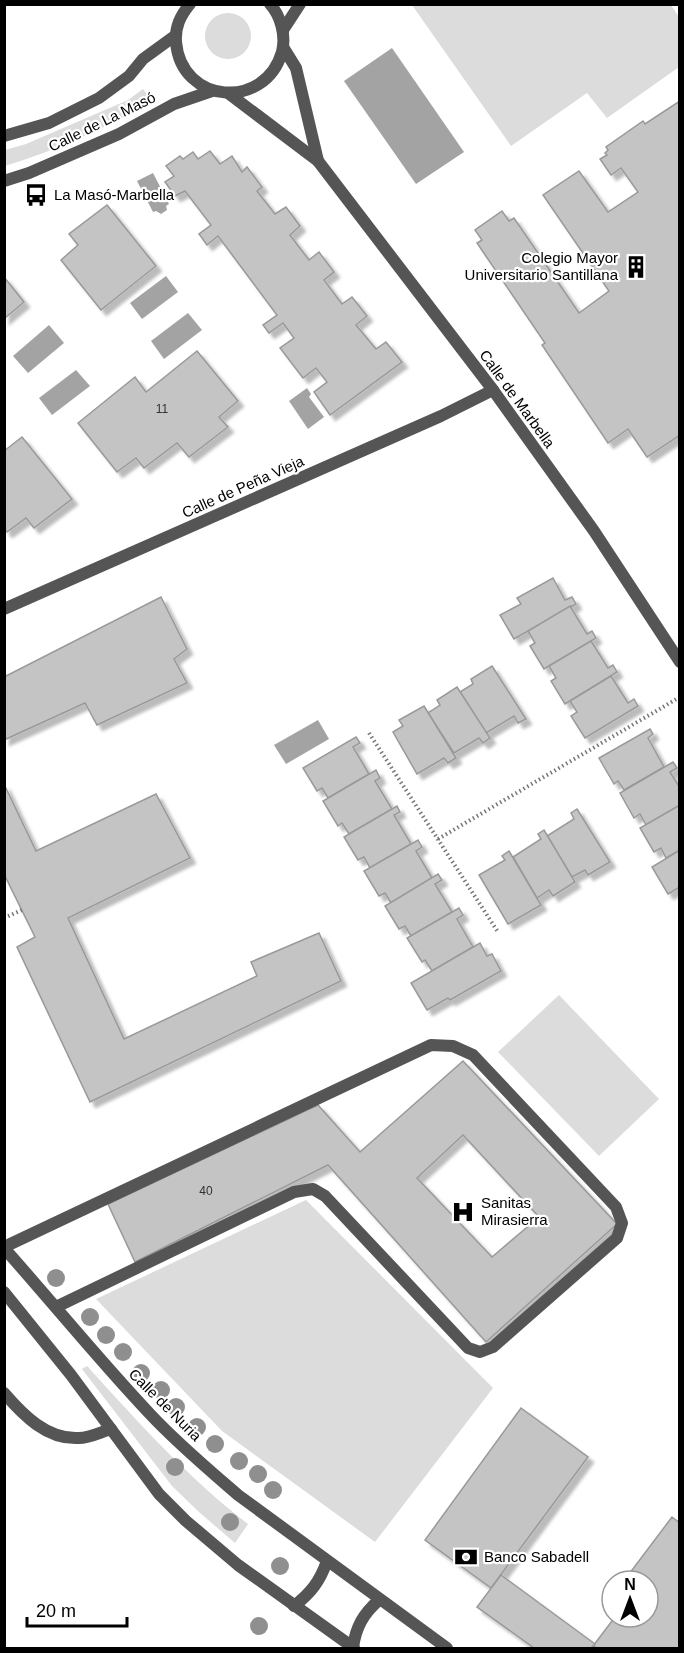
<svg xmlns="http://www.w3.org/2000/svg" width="684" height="1653" viewBox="0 0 684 1653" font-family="Arial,sans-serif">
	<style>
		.green { fill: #dcdcdc }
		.water { fill: #a3a3a3 }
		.building { fill: #c4c4c4; stroke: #999; stroke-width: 1.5; fill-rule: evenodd; filter: url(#shadow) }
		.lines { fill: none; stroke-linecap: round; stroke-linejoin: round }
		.path { stroke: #777; stroke-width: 4; stroke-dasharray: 1.5 3; stroke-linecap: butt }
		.service { stroke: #555; stroke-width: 12 }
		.minor { stroke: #555; stroke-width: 12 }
		.tree { fill: #8f8f8f }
		.labels { text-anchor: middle; stroke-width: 4.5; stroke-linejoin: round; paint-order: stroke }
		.number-label { font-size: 12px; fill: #313131 }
		.street-label { font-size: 15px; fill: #000; stroke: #fff }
		.poi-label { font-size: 15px; fill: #000; stroke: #fff; text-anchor: start }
	</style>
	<defs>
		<filter id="shadow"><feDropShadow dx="5.5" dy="5.5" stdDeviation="1.5" flood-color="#0004"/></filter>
	</defs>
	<rect width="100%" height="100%" fill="#fff"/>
	<g class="green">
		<path d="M412,5H671L679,17V67L607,118L587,93L511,146Z"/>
		<circle cx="228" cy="36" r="23"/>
		<path d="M143,89L153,102C105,128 57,150 5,166V150L26,144L128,100Z"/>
		<path d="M559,995L659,1099L599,1156L498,1052Z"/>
		<path d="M306,1200L493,1388L375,1542L222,1431L96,1299Z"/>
		<path d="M87,1366C138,1422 188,1478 248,1524L235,1543L199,1512L172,1486L82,1369Z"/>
	</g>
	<g class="water">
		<path d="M392,48L464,152L416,184L344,81Z"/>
		<path d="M153,173L169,204L166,206L167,210L161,214L156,211L153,212L137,181Z"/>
		<path d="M166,276L178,292L142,319L130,303Z"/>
		<path d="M188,313L202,330L164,359L151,341Z"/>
		<path d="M49,325L64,343L28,373L13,356Z"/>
		<path d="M76,370L90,386L52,415L39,398Z"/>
		<path d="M307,388L311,394L309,397L324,417L308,429L289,401Z"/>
		<path d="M318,720L329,739L286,764L274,745Z"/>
	</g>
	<g class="building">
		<path d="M680,101V435L647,457L628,429L608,443L542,345L545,343L477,243L482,240L475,230L502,211L509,221L514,218L579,313L609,291L543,195L579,171L608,212L638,192L621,168L611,175L600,159L607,155L605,153L608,150L606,147L643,121L645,124Z"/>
		<path d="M210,151L220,164L232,156L242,172L247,167L262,187L257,191L275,214L286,207L300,226L290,235L309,260L319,252L334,272L324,280L342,304L352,297L367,316L356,325L376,349L386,342L402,362L330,415L314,392L327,382L316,368L303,378L280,348L294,338L283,323L269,333L263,325L277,315L218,236L207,245L199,234L211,225L185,191L175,196L165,182L174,176L166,166L180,156L183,159L193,152L198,159Z"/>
		<path d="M107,205L156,266L101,310L61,260L78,245L69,234Z"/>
		<path d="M4,277L24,302L4,319Z"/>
		<path d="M197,351L238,401L219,417L228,427L189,457L177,443L144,468L136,458L117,472L78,423L135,377L146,392Z"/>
		<path d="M22,437L72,499L34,528L26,518L7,532L4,529V451Z"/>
		<path d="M553,578L565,600L572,597L576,604L514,639L500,615L521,604L517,598Z"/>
		<path d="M161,597L187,649L174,659L187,683L97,725L85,703L4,740V677Z"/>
		<path d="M570,606L587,634L592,631L596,638L544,669L530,646L535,643L528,631Z"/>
		<path d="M591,641L608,668L613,665L617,672L565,704L551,681L556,678L549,666Z"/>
		<path d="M492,666L526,719L518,723L514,716L486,733L460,692L473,684L471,679Z"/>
		<path d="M611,676L628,703L634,699L638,706L585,738L571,716L577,712L570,701Z"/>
		<path d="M457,687L490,738L483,743L479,738L454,753L428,713L440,705L437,700Z"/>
		<path d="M424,706L456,758L448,763L444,758L417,774L393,732L403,726L399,720Z"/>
		<path d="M650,729L653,734L648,738L664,767L624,790L618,781L614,784L599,758Z"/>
		<path d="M356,737L360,743L353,747L369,774L328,798L322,788L317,791L303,768Z"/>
		<path d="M673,762L677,768L670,772L680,788V805L646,825L640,814L634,818L620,793Z"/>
		<path d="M376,770L380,778L375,781L392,809L349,834L342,823L338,826L323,801Z"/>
		<path d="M4,784L36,851L156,794L190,858L68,918L124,1039L257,976L251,962L319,933L341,981L90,1102L17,947L35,937L4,874Z"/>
		<path d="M680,805V850L666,858L661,848L654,852L640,828Z"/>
		<path d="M397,806L400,812L394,815L411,844L370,868L364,857L358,860L344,837Z"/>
		<path d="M577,809L610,862L588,875L585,870L572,877L547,836L574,819L571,813Z"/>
		<path d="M544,830L575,882L553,896L549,890L537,898L513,857L541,839L538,834Z"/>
		<path d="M418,840L422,847L416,851L432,878L391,903L385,893L379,896L364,871Z"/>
		<path d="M680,850V887L668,894L652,867Z"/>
		<path d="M509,851L541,905L508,924L479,875L505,860L502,856Z"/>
		<path d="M438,874L442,880L435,884L452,912L411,936L405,926L399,929L385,906Z"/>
		<path d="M459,908L463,915L457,919L473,947L432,971L425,960L422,962L407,938Z"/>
		<path d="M480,943L487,956L492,954L501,971L450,1000L448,998L427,1010L411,983Z"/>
		<path d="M463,1061L617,1224L486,1342L328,1165L135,1262L108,1204L318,1105L360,1152ZM463,1135L539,1217L492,1257L417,1178Z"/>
		<path d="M521,1408L588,1457L491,1588L425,1540Z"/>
		<path d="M672,1517L680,1523V1648H597L593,1646L615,1617H648V1581H631L626,1578Z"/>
		<path d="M501,1575L595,1644L591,1648H534L477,1607Z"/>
	</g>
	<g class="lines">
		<g class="path">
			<path d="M369,733L498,932"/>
			<path d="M438,839L680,697"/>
			<path d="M4,918L22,910"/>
		</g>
		<g class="service">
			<path d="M4,1247L431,1045L453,1046L473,1055L616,1207L622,1223L617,1238L493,1347L480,1352L468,1348L325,1196L313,1189L294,1192L56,1307"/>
			<path d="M4,1393C23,1415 47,1440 79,1438C89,1438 101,1432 111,1429"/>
		</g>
		<g class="minor">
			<path d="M190,4C180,16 175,27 176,42C181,104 265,111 282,52C286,36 281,16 270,4"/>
			<path d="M283,30L300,4"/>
			<path d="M283,47L296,68L318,161"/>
			<path d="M228,93L318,161L493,390L594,531L680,662"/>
			<path d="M4,136L49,123L99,98L129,76L143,59L176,35"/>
			<path d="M4,181L29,173L119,134L174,104L212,91"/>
			<path d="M4,609L441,416L493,390"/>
			<path d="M4,1248C53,1303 99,1360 150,1414C177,1443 208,1469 238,1495L447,1648"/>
			<path d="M4,1292L71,1375L159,1494L186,1521L238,1565L354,1648"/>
			<path d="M294,1606C311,1593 320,1581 327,1561"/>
			<path d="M353,1647C356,1627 363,1614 379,1600"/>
		</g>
	</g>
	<g class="tree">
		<circle cx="56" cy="1278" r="9"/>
		<circle cx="90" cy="1317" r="9"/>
		<circle cx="106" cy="1335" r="9"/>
		<circle cx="123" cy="1352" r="9"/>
		<circle cx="141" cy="1373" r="9"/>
		<circle cx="161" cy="1390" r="9"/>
		<circle cx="176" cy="1407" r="9"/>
		<circle cx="197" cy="1427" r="9"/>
		<circle cx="215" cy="1444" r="9"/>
		<circle cx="239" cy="1461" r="9"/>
		<circle cx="175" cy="1467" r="9"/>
		<circle cx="258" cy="1474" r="9"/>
		<circle cx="273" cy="1490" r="9"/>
		<circle cx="230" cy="1522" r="9"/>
		<circle cx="280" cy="1566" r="9"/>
		<circle cx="259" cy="1626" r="9"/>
	</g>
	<defs>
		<g id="bus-bare" transform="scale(1.8)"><path d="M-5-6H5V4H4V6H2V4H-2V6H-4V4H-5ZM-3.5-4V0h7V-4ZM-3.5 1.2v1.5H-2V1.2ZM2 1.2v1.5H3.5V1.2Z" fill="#000" stroke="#fff" stroke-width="2.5" paint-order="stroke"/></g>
		<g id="building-bare" transform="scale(1.8)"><path d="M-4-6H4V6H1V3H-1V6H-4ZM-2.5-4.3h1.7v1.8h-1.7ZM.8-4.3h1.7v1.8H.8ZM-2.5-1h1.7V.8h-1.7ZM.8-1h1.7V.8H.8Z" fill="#000" stroke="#fff" stroke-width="2.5" paint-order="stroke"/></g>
		<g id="hospital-bare" transform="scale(1.8)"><path d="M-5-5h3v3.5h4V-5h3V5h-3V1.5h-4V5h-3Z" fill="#000" stroke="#fff" stroke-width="2.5" paint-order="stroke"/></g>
		<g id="bank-bare" transform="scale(1.8)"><path d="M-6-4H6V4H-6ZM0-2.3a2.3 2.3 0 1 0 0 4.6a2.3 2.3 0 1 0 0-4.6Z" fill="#000" stroke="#fff" stroke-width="2.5" paint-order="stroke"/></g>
	</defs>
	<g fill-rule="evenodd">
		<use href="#bus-bare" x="36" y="195"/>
		<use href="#building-bare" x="636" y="267"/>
		<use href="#hospital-bare" x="463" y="1212"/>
		<use href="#bank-bare" x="466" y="1557"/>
	</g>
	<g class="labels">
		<g class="number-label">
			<text x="162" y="413">11</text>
			<text x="206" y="1195">40</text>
		</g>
		<g class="street-label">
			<text transform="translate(102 122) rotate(-26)" y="5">Calle de La Masó</text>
			<text transform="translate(517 399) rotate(54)" y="5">Calle de Marbella</text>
			<text transform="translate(243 487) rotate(-24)" y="5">Calle de Peña Vieja</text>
			<text transform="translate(165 1405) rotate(45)" y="5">Calle de Nuria</text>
		</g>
		<g class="poi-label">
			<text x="54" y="200">La Masó-Marbella</text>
			<text x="618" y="263" text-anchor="end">Colegio Mayor<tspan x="618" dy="17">Universitario Santillana</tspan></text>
			<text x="481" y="1208">Sanitas<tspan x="481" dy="17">Mirasierra</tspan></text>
			<text x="484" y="1562">Banco Sabadell</text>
		</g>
	</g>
	<rect width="684" height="1653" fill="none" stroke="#000000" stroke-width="12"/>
	<g transform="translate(630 1599)"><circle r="28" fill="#ffffff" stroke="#999999" stroke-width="1.5"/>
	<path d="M0-4.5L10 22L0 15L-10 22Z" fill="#000000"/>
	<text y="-9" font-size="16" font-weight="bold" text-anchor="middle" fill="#000000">N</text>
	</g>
	<path d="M27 1617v9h100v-9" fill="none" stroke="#000000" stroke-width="3"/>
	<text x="36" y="1617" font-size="18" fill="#000000" stroke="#ffffff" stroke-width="4.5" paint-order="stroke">20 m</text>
</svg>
